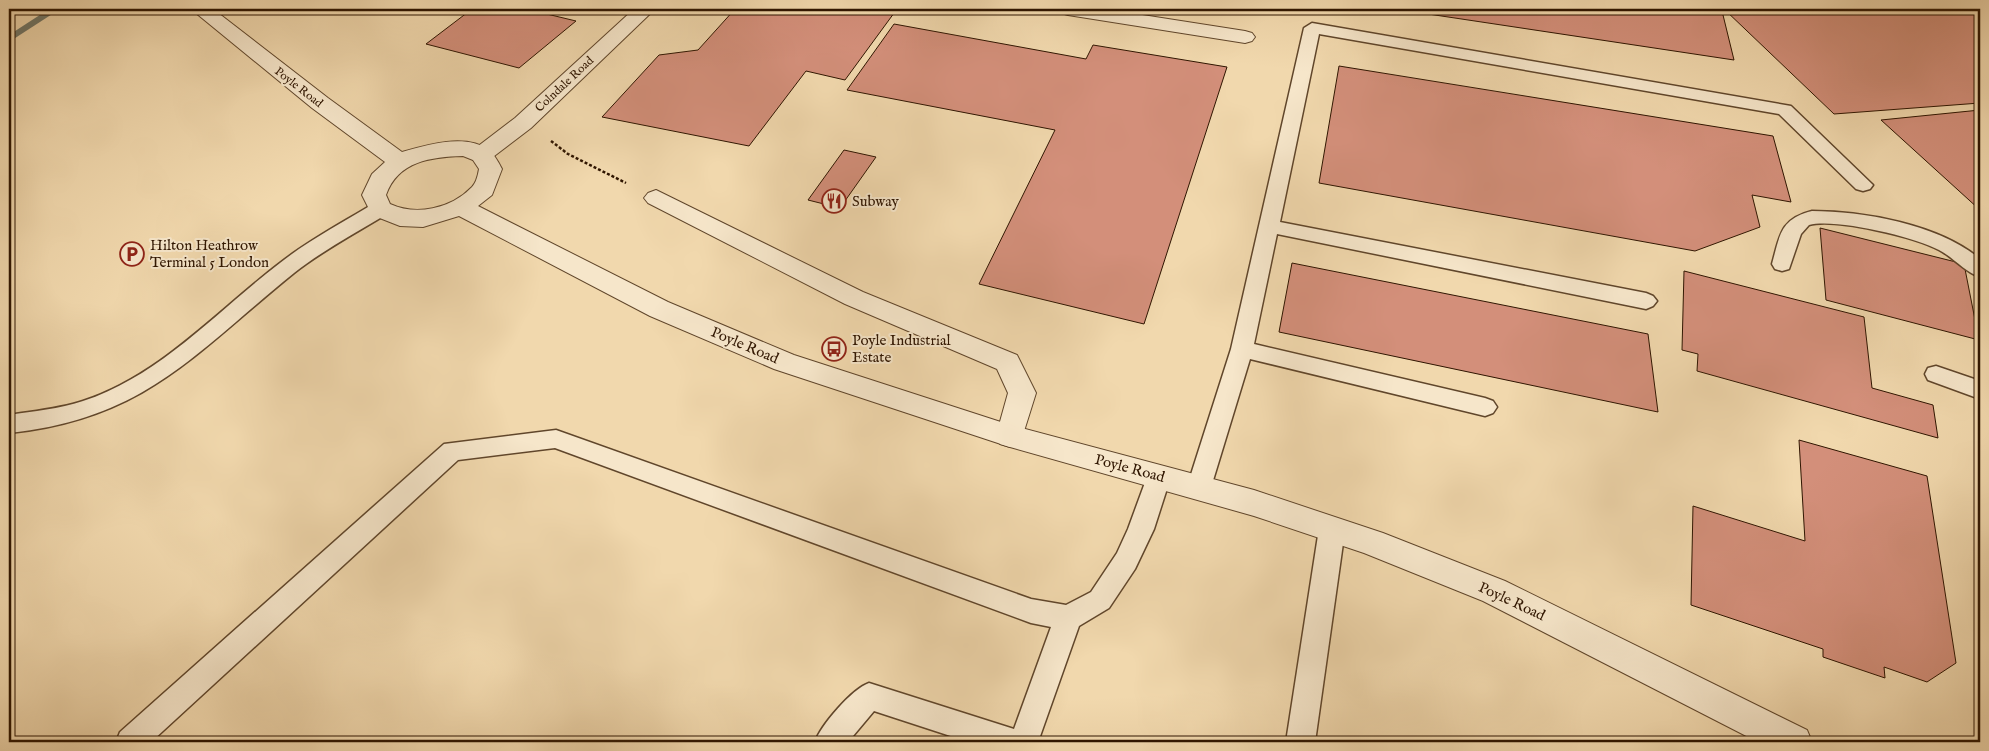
<svg xmlns="http://www.w3.org/2000/svg" width="1989" height="751" viewBox="0 0 1989 751" font-family="'IM FELL English',serif">
	<style>
		.lines { fill: none; stroke-linecap: round; stroke-linejoin: round }
		.stream { fill: #707769; fill-rule: evenodd }
		.building { fill: #d38f7a; stroke: #2f1500 }
		.service-casing { stroke: #60462b; stroke-width: 3 }
		.minor-casing { stroke: #60462b; stroke-width: 2 }
		.tertiary-casing { stroke: #60462b; stroke-width: 2 }
		.path { stroke: #2f1500; stroke-width: 2.5; stroke-dasharray: 3 2; stroke-linecap: butt }
		.service { fill: #f6e6ca; fill-rule: evenodd }
		.minor { fill: #f6e6ca; fill-rule: evenodd }
		.tertiary { fill: #f6e6ca; fill-rule: evenodd }
		.labels { text-anchor: middle; stroke-width: 4; stroke-linejoin: round; paint-order: stroke }
		.far-street-label { font-size: 12px; fill: #2f1500; stroke: #f6e6ca }
		.poi-label { font-size: 15px; fill: #2f1500; stroke: #f6e6ca; text-anchor: start }
		.street-label { font-size: 15px; fill: #2f1500; stroke: #f6e6ca }
	</style>
	<rect width="100%" height="100%" fill="#f1d8ad"/>
	<filter id="stains"><feTurbulence type="fractalNoise" baseFrequency=".004" numOctaves="4"/><feColorMatrix values="0 0 0 0 .2 0 0 0 0 .09 0 0 0 0 .02 0 0 0 .5 -.17"/></filter>
	<radialGradient id="worn" r=".72"><stop offset=".6" stop-color="#630" stop-opacity="0"/><stop offset="1" stop-color="#630" stop-opacity=".3"/></radialGradient>
	<g class="lines">
		<path class="stream" d="M49,9H60L9,42V35Z"/>
	</g>
	<g class="building">
		<path d="M472,9H526L576,21L519,68L426,44Z"/>
		<path d="M735,9H897L845,80L806,71L749,146L602,117L659,55L698,50Z"/>
		<path d="M1395,9H1716L1723,15L1734,60Z"/>
		<path d="M1724,9H1980V103L1834,114Z"/>
		<path d="M894,24L1086,59L1093,45L1227,67L1144,324L979,284L1055,130L847,90Z"/>
		<path d="M1339,66L1773,136L1791,202L1752,195L1760,227L1695,251L1319,183Z"/>
		<path d="M1980,110V210L1881,120Z"/>
		<path d="M844,150L876,157L840,208L808,200Z"/>
		<path d="M1820,228L1964,264L1979,340L1826,300Z"/>
		<path d="M1292,263L1648,334L1658,412L1279,332Z"/>
		<path d="M1684,271L1864,317L1872,388L1933,405L1938,438L1697,371L1698,354L1682,350Z"/>
		<path d="M1799,440L1927,476L1956,663L1927,682L1884,667L1885,678L1823,657V649L1691,605L1693,506L1805,541Z"/>
	</g>
	<g class="lines">
		<g class="service-casing">
			<g id="service">
				<path d="M1312,23L1791,106L1873,185L1870,189L1863,191L1856,189L1779,114L1319,34L1280,222L1646,293L1653,296L1657,301L1653,306L1646,309L1277,234L1254,344L1485,398L1493,401L1497,407L1493,413L1485,416L1250,359L1211,487L1208,494L1199,497L1190,494L1187,487L1231,349L1304,28Z"/>
				<path d="M380,203L387,204L390,209L387,214C356,233 323,250 294,273C195,353 145,419 9,433V415C34,411 59,409 83,401C160,376 217,311 280,263C309,240 342,223 373,204Z"/>
				<path d="M1812,211C1864,211 1940,225 1980,259V277C1966,273 1953,257 1939,250C1915,237 1835,218 1809,225L1801,234L1789,269L1782,271L1775,269L1772,264C1780,235 1780,219 1812,211Z"/>
				<path d="M1936,366L1980,381V399L1928,380L1925,374L1928,368Z"/>
				<path d="M556,430L1031,599L1066,605L1091,592L1117,553L1128,529L1150,469L1159,466L1168,469L1171,476L1154,529L1135,569L1109,608L1079,626L1038,742H969L874,711L848,742H815C821,725 852,689 869,683L1014,729L1051,627L1031,623L555,448L458,460L151,742H116L120,732L444,444Z"/>
				<path d="M1332,518L1341,521L1345,529L1315,742H1286L1319,529L1323,521Z"/>
			</g>
		</g>
		<g class="minor-casing">
			<g id="minor">
				<path d="M634,9H655L531,128L489,160L481,162L473,160L470,155L473,150L515,118Z"/>
				<path d="M1058,9H1104L1245,31L1252,33L1255,37L1252,41L1245,43L1068,15L1061,13Z"/>
				<path d="M656,190L863,292L1017,355L1036,393L1020,444L1010,447L1000,444L996,436L1008,393L997,369L845,304L648,203L644,198L648,193Z"/>
			</g>
		</g>
		<g class="tertiary-casing">
			<path id="tertiary" d="M191,9H213L328,98L402,152C426,145 466,133 489,150C494,154 499,163 502,169L492,195L478,206L668,302L794,355L1010,425L1254,490L1383,533L1505,581L1807,730L1812,742H1758L1483,601L1364,553L1254,516L1010,447L774,369L650,316L459,216L423,227L400,226L372,215L362,195L372,174L385,162L312,108ZM463,156L473,160L479,169C478,175 476,183 472,187C451,209 416,216 390,204L386,195C398,161 431,157 463,156Z"/>
		</g>
		<path class="path" d="M551,141L568,154L626,183"/>
		<use href="#service" class="service"/>
		<use href="#minor" class="minor"/>
		<use href="#tertiary" class="tertiary"/>
	</g>
	<defs>
		<g id="restaurant-ring" transform="scale(1.25)"><circle r="9.5" fill="#f6e6ca" stroke="#8f2418" stroke-width="1.5"/><path d="M-5-6h1v4h1v-4h1v4h1v-4h1v5L-1.5 .5V6h-2V.5L-5-1ZM5-6V6H3V1.5H1.5Q1.5-4 5-6Z" fill="#8f2418"/></g>
		<g id="parking-ring" transform="scale(1.25)"><circle r="9.5" fill="#f6e6ca" stroke="#8f2418" stroke-width="1.5"/><path d="M-3.5-5.5H1a3.5 3.5 0 0 1 0 7H-1V5.5H-3.5ZM-1-3.4V-.6H.8a1.4 1.4 0 0 0 0-2.8Z" fill="#8f2418"/></g>
		<g id="bus-ring" transform="scale(1.25)"><circle r="9.5" fill="#f6e6ca" stroke="#8f2418" stroke-width="1.5"/><path d="M-5-6H5V4H4V6H2V4H-2V6H-4V4H-5ZM-3.5-4V0h7V-4ZM-3.5 1.2v1.5H-2V1.2ZM2 1.2v1.5H3.5V1.2Z" fill="#8f2418"/></g>
	</defs>
	<g fill-rule="evenodd">
		<use href="#restaurant-ring" x="834" y="201"/>
		<use href="#parking-ring" x="132" y="254"/>
		<use href="#bus-ring" x="834" y="349"/>
	</g>
	<g class="labels">
		<g class="far-street-label">
			<text transform="translate(564 84) rotate(-43)" y="4">Colndale Road</text>
			<text transform="translate(299 87) rotate(38)" y="4">Poyle Road</text>
		</g>
		<g class="poi-label">
			<text x="852" y="206">Subway</text>
			<text x="150" y="250">Hilton Heathrow<tspan x="150" dy="17">Terminal 5 London</tspan></text>
			<text x="852" y="345">Poyle Industrial<tspan x="852" dy="17">Estate</tspan></text>
		</g>
		<g class="street-label">
			<text transform="translate(745 345) rotate(23)" y="5">Poyle Road</text>
			<text transform="translate(1130 468) rotate(15)" y="5">Poyle Road</text>
			<text transform="translate(1512 601) rotate(25)" y="5">Poyle Road</text>
		</g>
	</g>
	<rect width="1989" height="751" fill="none" stroke="#f1d8ad" stroke-width="30"/>
	<rect x="10" y="10" width="1969" height="731" fill="none" stroke="#2f1500" stroke-width="2.5"/>
	<rect x="15" y="15" width="1959" height="721" fill="none" stroke="#2f1500"/>
	<rect width="100%" height="100%" filter="url(#stains)"/>
	<rect width="100%" height="100%" fill="url(#worn)"/>
</svg>
